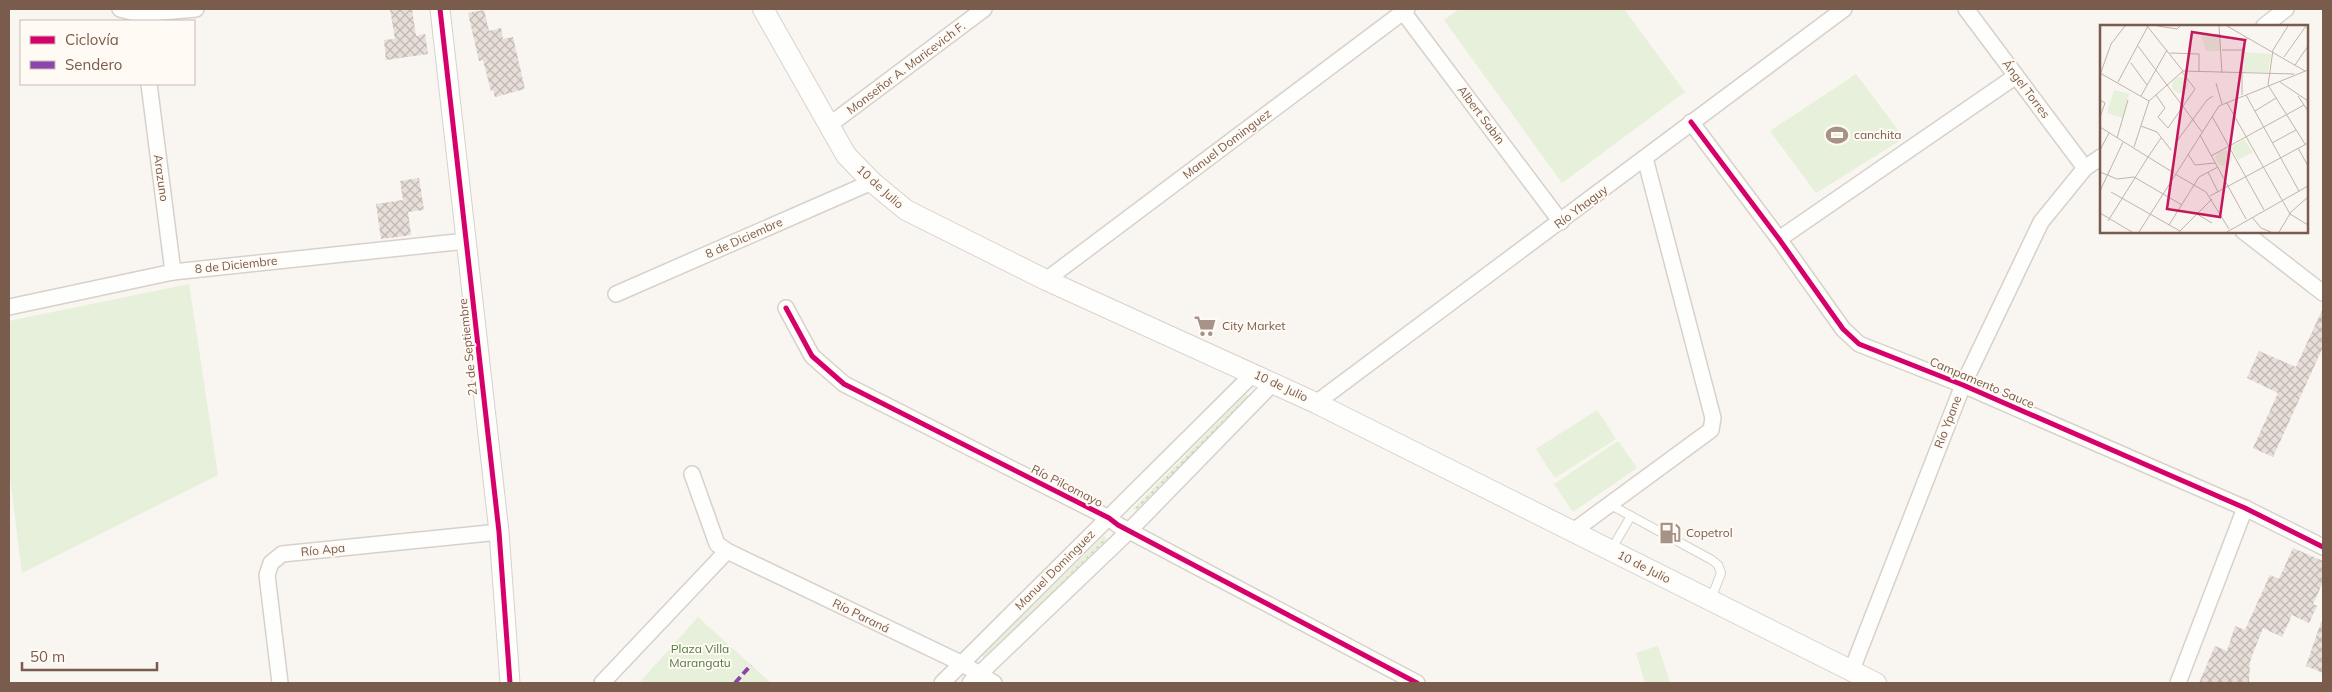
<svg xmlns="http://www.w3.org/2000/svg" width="2332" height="692" viewBox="0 0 2332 692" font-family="Mulish,sans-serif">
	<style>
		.grass { fill: url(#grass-dots) }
		.green { fill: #e7f0db }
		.building { fill: url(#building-cross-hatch) }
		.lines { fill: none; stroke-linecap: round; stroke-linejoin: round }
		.service-casing { stroke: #d7d1cb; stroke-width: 10 }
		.minor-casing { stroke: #d7d1cb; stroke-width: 18 }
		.tertiary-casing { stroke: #d7d1cb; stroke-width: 21 }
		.secondary-casing { stroke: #d9d2cb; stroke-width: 22 }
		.service { stroke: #fefefd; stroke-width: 8 }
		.minor { stroke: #fefefd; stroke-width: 15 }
		.tertiary { stroke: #fefefd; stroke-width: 19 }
		.secondary { stroke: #fefefd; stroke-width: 20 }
		.quiet { stroke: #8e44ad; stroke-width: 4; stroke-dasharray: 8 4; stroke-linecap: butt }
		.cycleway-casing { stroke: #fffaf3; stroke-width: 8 }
		.cycleway { stroke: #d6006c; stroke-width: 5 }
		.labels { text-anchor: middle; stroke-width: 4; stroke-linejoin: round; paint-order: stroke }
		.street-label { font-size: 12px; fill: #7a5c4d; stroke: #fffaf3 }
		.poi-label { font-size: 12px; fill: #7a5c4d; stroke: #fffaf3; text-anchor: start }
		.park-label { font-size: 12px; fill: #537a41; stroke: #fffaf3 }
		.inset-road { fill: none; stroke: #c2b3aa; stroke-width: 1 }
		.view { fill: #c2185b; fill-opacity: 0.15; stroke: #c2185b; stroke-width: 2.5 }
		.inset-edge { fill: none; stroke: #7a5c4d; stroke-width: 2.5 }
	</style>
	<defs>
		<pattern id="grass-dots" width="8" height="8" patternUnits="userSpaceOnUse" patternTransform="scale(1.25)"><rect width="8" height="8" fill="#e7f0db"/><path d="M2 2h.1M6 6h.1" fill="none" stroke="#c0c6b4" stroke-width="1.8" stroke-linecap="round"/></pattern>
		<pattern id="building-cross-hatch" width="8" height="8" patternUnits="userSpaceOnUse" patternTransform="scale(1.25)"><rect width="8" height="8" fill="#e6ded7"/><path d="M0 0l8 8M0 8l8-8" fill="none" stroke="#bfb7b1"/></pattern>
	</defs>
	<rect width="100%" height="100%" fill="#f9f5f0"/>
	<g class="grass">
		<path d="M1246,394L1249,397L1136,510L1133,509Z"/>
		<path d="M1104,536L1107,539L983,659V655Z"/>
	</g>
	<g class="green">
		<path d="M1459,9H1624L1685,92L1562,183L1444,20Z"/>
		<path d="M1856,74L1904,138L1816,193L1770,131Z"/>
		<path d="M189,284L218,475L22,573L9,470V321Z"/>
		<path d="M1597,410L1616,439L1555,478L1536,449Z"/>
		<path d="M1618,441L1637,468L1573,512L1554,484Z"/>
		<path d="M698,617L771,683H639Z"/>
		<path d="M1658,646L1670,683H1645L1636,653Z"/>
	</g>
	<g class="building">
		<path d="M390,9H412L416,36L425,34L428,54L386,60L384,40L395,39Z"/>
		<path d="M484,10L489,31L501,28L503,39L513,37L525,89L495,97L493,90L491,91L483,60L479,61L468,13Z"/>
		<path d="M419,178L424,210L408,212L411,235L381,239L376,204L403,200L400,181Z"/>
		<path d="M2323,308V347L2273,457L2253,448L2278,393L2247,378L2259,351L2296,367Z"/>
		<path d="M2293,548L2323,561V582L2313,604L2317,606L2309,623L2292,615L2282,637L2263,628L2250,661L2249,683H2199L2215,646L2227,651L2235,626L2245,630L2270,575L2279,579Z"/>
		<path d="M2321,622H2323V673L2306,666Z"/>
	</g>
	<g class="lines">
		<g class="service-casing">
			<g id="service">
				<path d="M1609,504L1712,560L1718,565L1721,573L1711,599"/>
				<path d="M1611,550L1631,516"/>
			</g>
		</g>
		<g class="minor-casing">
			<g id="minor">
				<path d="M120,9L139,14L196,9"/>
				<path d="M1401,9L1561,222"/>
				<path d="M1966,9L2085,168"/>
				<path d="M2264,26L2286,9"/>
				<path d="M149,84L173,272"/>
				<path d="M1691,122L1779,239L1843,329L1859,344L1963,385L2245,508L2323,547"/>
				<path d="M828,126L984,9"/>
				<path d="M2243,231L2323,293"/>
				<path d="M1779,239L2016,76"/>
				<path d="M1046,280L1407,9"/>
				<path d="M616,294L872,182"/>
				<path d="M9,307L173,272L466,241"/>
				<path d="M786,308L812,356L844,384L1109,518L1118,525L1417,683"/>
				<path d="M1316,403L1844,9"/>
				<path d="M692,474L717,544L727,551L961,663L994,683"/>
				<path d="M1572,532L1711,430L1713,418L1645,158"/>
				<path d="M1851,672L1963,385L2041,222L2085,168L2101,157"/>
				<path d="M280,683L267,575L271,563L282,554L499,532"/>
				<path d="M602,683L727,551"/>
				<path d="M942,683L1254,373"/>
				<path d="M970,683L1129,531L1274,382"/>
				<path d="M2178,683L2245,508"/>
			</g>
		</g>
		<g class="tertiary-casing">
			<path id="tertiary" d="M440,9L499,532L510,683"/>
		</g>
		<g class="secondary-casing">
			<path id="secondary" d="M763,9L846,155L872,182L906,210L1046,280L1316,403L1876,683"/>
		</g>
		<use href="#service" class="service"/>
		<use href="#minor" class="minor"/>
		<use href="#tertiary" class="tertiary"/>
		<use href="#secondary" class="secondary"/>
		<path class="quiet" d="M735,683L751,665"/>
		<g class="cycleway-casing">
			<g id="cycleway">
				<path d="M440,9L499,532L510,683"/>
				<path d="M1691,122L1779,239L1843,329L1859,344L1963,385L2245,508L2323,547"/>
				<path d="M786,308L812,356L844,384L1109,518L1118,525L1417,683"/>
			</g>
		</g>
		<use href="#cycleway" class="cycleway"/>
	</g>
	<defs>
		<g id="stadium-bare" transform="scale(1.725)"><path d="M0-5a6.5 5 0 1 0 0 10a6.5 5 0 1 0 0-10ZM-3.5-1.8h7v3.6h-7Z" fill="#a69286" stroke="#fffaf3" stroke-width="2.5" paint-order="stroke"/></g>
		<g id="supermarket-bare" transform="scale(1.725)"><path d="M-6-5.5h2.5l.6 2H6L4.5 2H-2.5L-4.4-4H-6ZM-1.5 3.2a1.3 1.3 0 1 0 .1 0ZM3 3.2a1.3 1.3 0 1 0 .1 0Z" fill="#a69286" stroke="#fffaf3" stroke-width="2.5" paint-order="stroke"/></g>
		<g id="fuel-bare" transform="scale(1.725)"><path d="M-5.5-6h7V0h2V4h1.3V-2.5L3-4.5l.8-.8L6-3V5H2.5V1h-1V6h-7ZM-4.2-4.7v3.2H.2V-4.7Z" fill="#a69286" stroke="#fffaf3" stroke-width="2.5" paint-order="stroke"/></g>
	</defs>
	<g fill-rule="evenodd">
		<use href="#stadium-bare" x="1837" y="135"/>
		<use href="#supermarket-bare" x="1205" y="326"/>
		<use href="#fuel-bare" x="1670" y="533"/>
	</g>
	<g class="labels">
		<g class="street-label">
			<text transform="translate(906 68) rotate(-37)" y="4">Monseñor A. Maricevich F.</text>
			<text transform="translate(2026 89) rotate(53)" y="4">Ángel Torres</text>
			<text transform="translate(1481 115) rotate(53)" y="4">Albert Sabin</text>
			<text transform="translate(1227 144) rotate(-37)" y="4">Manuel Dominguez</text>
			<text transform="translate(161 178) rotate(82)" y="4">Arazuno</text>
			<text transform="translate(880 187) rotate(42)" y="4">10 de Julio</text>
			<text transform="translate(1581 207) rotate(-37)" y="4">Río Yhaguy</text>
			<text transform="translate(744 238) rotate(-24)" y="4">8 de Diciembre</text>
			<text transform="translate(236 265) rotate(-6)" y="4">8 de Diciembre</text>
			<text transform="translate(468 347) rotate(-96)" y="4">21 de Septiembre</text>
			<text transform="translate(1982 383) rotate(23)" y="4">Campamento Sauce</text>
			<text transform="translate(1281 386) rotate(25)" y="4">10 de Julio</text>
			<text transform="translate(1948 422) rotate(-69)" y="4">Río Ypane</text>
			<text transform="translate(1067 486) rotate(27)" y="4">Río Pilcomayo</text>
			<text transform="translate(323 550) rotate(-6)" y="4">Río Apa</text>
			<text transform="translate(1644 567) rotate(27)" y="4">10 de Julio</text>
			<text transform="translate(1055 570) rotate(-45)" y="4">Manuel Dominguez</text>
			<text transform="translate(861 616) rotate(26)" y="4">Río Paraná</text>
		</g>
		<g class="poi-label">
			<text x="1854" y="139">canchita</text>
			<text x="1222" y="330">City Market</text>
			<text x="1686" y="537">Copetrol</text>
		</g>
		<g class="park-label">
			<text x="700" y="653">Plaza Villa<tspan x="700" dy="14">Marangatu</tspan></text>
		</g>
	</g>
	<g transform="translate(2100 25)">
		<rect width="208" height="208" fill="#f9f5f0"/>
		<path d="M101,10H120L121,26H106ZM144,27L171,29L168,47H143ZM72 60a8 8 0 1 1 16 0a8 8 0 1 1-16 0ZM14,65L29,69L23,93L7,88ZM144,114L153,127L138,135L131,122ZM116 133a8 8 0 1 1 16 0a8 8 0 1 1-16 0Z" fill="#e7f0db"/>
		<path class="inset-road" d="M47,1L83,46L194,49M58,1L77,4L80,1M119,1L122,48M127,1L205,46M188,1L173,25L168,60L205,119M101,9L121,10M38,21L102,107M122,25H142M70,28L99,29V47M184,32L206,1M31,38L47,60M195,40L208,21M82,47L95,64M0,48L49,76M0,50L11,19L25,1M18,57L48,1M180,57L208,76M116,58L122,79M56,70L65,83L58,92L68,103L95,64M142,70V25L147,13M146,70L199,166M41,71L67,25M198,71L208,86M0,75L5,78L0,92M127,78L190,189L208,200M155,86L176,73M112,91L164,185M41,101L57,107L71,125M0,102L48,132L61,113M100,110L146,194M17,113L28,75M77,116L107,75L113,71M172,118L196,105M34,122L49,76L83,46M198,123L208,141M0,125L9,108M88,129L95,140L115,138M111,131L204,80M0,147L17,154L34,152L82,180M108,147L118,167M75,149L106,167L129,204M0,166L23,117M11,167L80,206M110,171L208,118M0,188L32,207M97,189L112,198M152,192L161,203L171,207M8,196L48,132L74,148M69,200L99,152L118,142M39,207L119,81L208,45M79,207L112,174M127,207L208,161M179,207L191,187L208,172"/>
		<path class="view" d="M92,7L145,15L120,192L67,184Z"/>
		<rect width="208" height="208" class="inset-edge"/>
	</g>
	<rect width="2332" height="692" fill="none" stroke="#7a5c4d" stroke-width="20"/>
	<rect x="20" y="20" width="175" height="65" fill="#fffaf3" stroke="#cabbb1"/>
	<rect x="30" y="36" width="25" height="8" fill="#d6006c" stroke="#cabbb1"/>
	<text x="65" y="45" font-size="15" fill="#7a5c4d">Ciclovía</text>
	<rect x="30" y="61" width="25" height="8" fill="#8e44ad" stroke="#cabbb1"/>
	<text x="65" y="70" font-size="15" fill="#7a5c4d">Sendero</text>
	<path d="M22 662v8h135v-8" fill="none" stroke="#7a5c4d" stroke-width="2.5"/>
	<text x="30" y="662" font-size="15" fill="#7a5c4d" stroke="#fffaf3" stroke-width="4" paint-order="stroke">50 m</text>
</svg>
